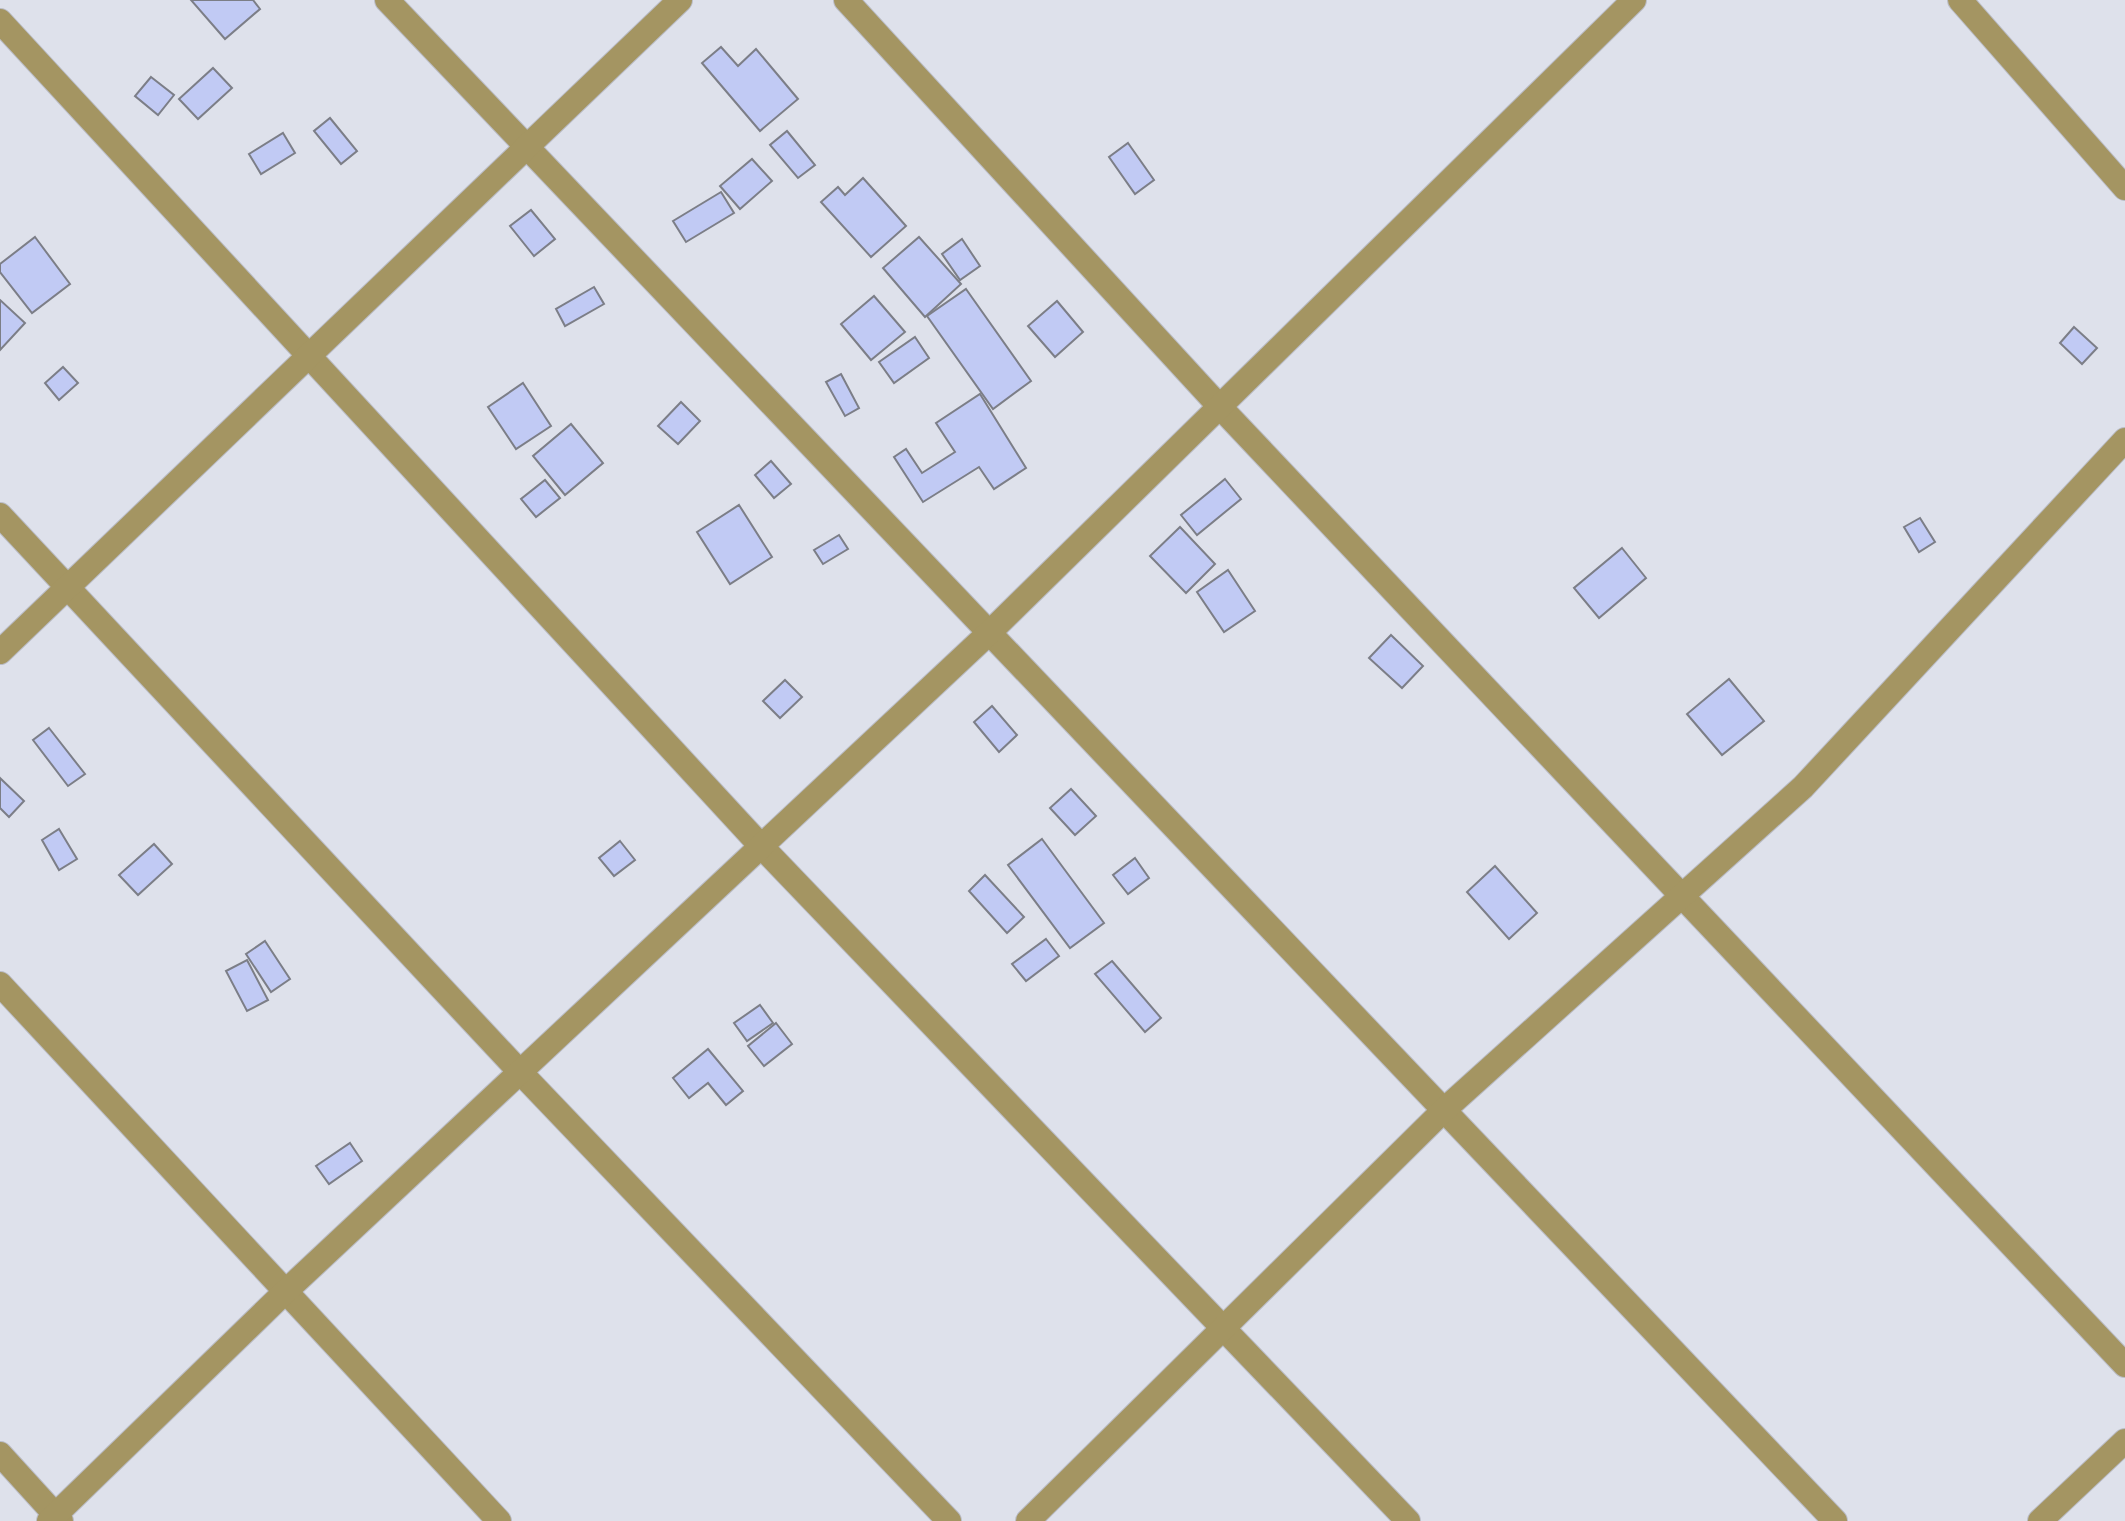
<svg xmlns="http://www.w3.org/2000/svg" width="2125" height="1521" viewBox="0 0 2125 1521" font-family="Commissioner,sans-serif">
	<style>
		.building { fill: #c1caf4; stroke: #7c7e87; stroke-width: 2 }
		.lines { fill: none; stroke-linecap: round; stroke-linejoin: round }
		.minor-casing { stroke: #babcc5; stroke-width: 26 }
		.minor { stroke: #a49562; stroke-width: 24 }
	</style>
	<rect width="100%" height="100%" fill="#dee1eb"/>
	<g class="building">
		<path d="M191,0H253L260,9L225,39Z"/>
		<path d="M721,47L738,66L756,49L798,99L760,131L702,63Z"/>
		<path d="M213,68L232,88L198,119L179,99Z"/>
		<path d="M151,77L174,95L158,115L135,96Z"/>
		<path d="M330,118L357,151L341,164L314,131Z"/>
		<path d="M787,131L815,165L798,178L770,145Z"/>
		<path d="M283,133L295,153L261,174L249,154Z"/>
		<path d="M1128,143L1154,180L1135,194L1109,157Z"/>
		<path d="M752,159L772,181L740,209L720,186Z"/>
		<path d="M863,178L906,226L871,257L821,202L838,187L845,195Z"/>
		<path d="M721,192L734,213L686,242L673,221Z"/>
		<path d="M531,210L555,239L534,256L510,226Z"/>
		<path d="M35,237L70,284L32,313L0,272V264Z"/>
		<path d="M919,237L961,284L925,317L883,268Z"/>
		<path d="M962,239L980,266L960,280L942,254Z"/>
		<path d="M594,287L604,304L565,326L556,309Z"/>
		<path d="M966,289L1031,381L993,409L927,316Z"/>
		<path d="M874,296L905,332L871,360L841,324Z"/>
		<path d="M0,300L25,323L0,350Z"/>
		<path d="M1057,301L1083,332L1055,357L1028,326Z"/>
		<path d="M2074,327L2097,348L2082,364L2060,343Z"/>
		<path d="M915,337L929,358L894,383L879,362Z"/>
		<path d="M63,367L78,383L59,400L45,383Z"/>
		<path d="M841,374L859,408L845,416L826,382Z"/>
		<path d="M523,383L551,426L516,449L488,407Z"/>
		<path d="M980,394L1026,468L994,489L979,467L923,502L894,457L906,449L922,473L955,452L936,423Z"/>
		<path d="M681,402L700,421L678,444L658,426Z"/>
		<path d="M571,424L603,463L565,495L533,456Z"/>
		<path d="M771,461L791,484L774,498L755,475Z"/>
		<path d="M1225,479L1241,499L1197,535L1181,515Z"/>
		<path d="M545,480L560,498L536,517L521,499Z"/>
		<path d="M739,505L772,557L730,584L697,532Z"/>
		<path d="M1920,518L1935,542L1919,552L1904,527Z"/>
		<path d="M1180,527L1215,564L1186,593L1150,556Z"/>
		<path d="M839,535L848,549L823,564L814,550Z"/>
		<path d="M1622,548L1646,578L1599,618L1574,588Z"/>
		<path d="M1228,570L1255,611L1224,632L1197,592Z"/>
		<path d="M1391,635L1423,666L1402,688L1369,658Z"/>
		<path d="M1729,679L1764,721L1722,755L1687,714Z"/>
		<path d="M785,680L802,697L780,718L763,701Z"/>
		<path d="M992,706L1017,735L999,752L974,722Z"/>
		<path d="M49,728L85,774L68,786L33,740Z"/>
		<path d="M0,778L24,801L9,817L0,808Z"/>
		<path d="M1071,789L1096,816L1075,835L1050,808Z"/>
		<path d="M59,829L77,859L59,870L42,840Z"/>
		<path d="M1042,839L1104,923L1070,948L1008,865Z"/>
		<path d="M620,841L635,860L614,876L599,858Z"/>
		<path d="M154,844L172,864L138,895L119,875Z"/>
		<path d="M1135,858L1149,878L1128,894L1113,875Z"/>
		<path d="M1495,866L1537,913L1509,939L1467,892Z"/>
		<path d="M985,875L1024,917L1007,933L969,891Z"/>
		<path d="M1046,939L1059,956L1026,981L1012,964Z"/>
		<path d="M265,941L290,979L271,992L246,954Z"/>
		<path d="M247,960L268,1000L247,1011L226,971Z"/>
		<path d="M1112,961L1161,1018L1145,1032L1095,974Z"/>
		<path d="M760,1005L773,1023L747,1041L734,1023Z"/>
		<path d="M776,1023L792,1044L764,1066L748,1046Z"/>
		<path d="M708,1049L743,1091L726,1105L708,1083L689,1098L673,1078Z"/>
		<path d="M350,1143L362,1161L329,1184L316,1166Z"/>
	</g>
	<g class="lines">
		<g class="minor-casing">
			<g id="minor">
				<path d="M387,0L1835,1521"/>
				<path d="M846,0L1220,407L2125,1365"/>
				<path d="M1960,0L2125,188"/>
				<path d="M0,21L761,846L1408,1521"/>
				<path d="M0,515L520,1072L949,1521"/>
				<path d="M0,652L680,0"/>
				<path d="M0,984L499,1521"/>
				<path d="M0,1454L61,1521"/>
				<path d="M49,1521L286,1291L989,633L1634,0"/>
				<path d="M1028,1521L1444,1110L1803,787L2125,440"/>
				<path d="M2040,1521L2125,1441"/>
			</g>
		</g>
		<use href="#minor" class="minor"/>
	</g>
</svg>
